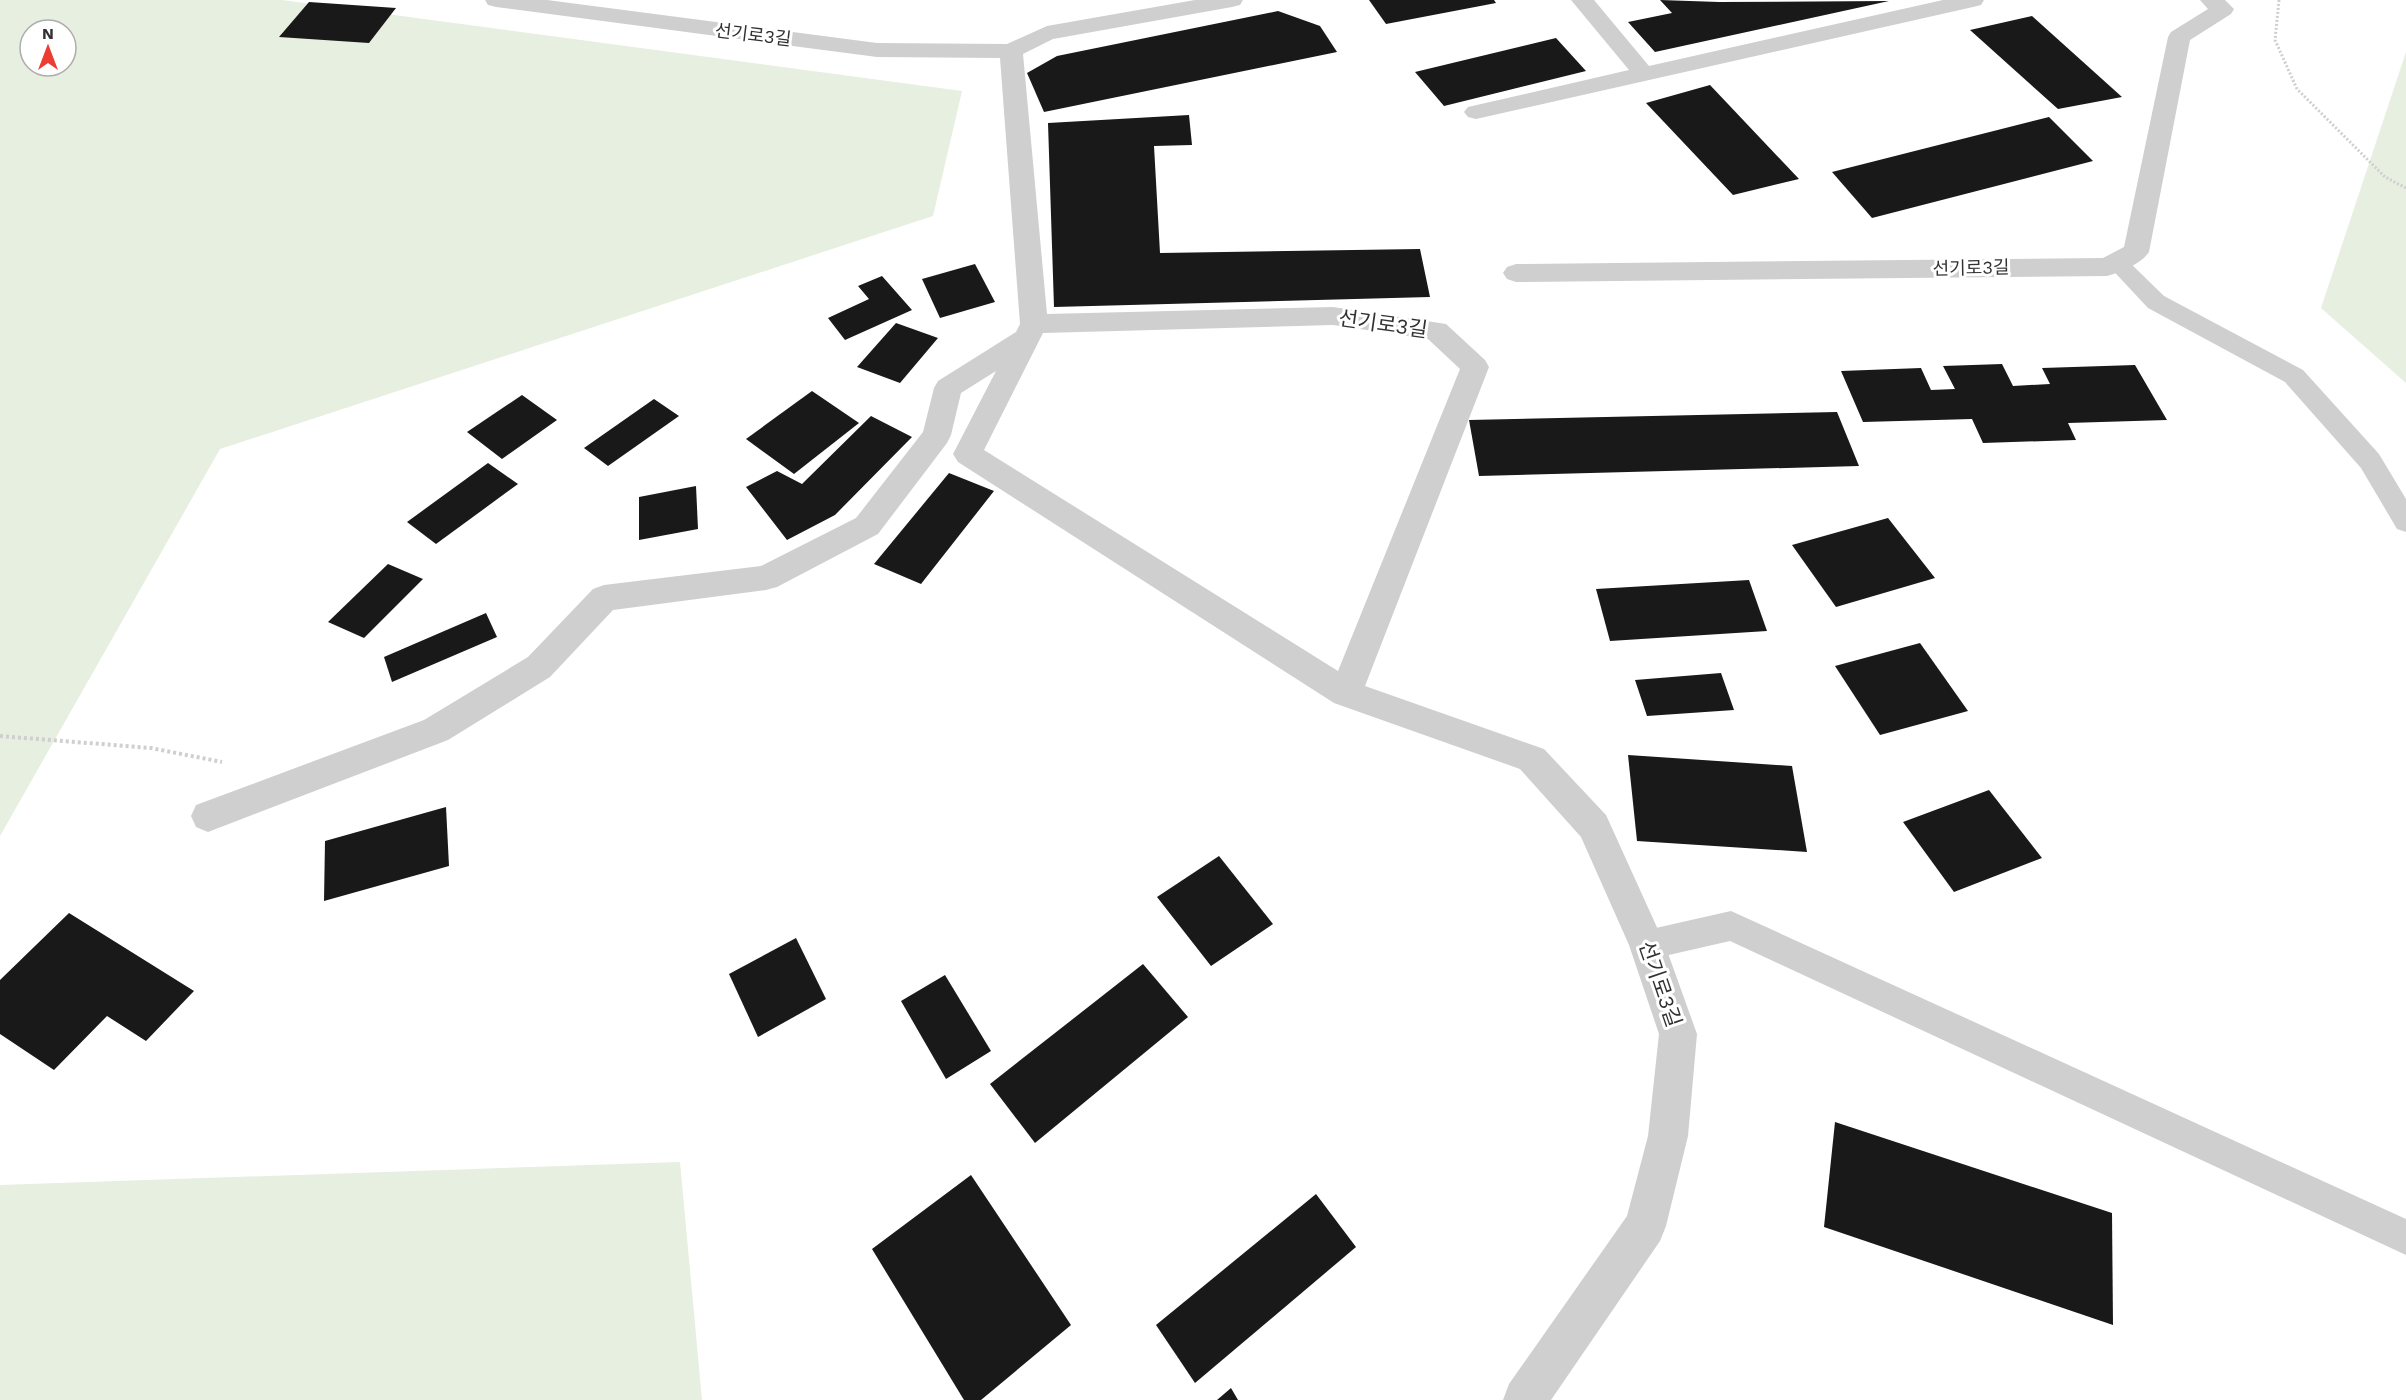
<svg xmlns="http://www.w3.org/2000/svg" width="2406" height="1400" viewBox="0 0 2406 1400" font-family="'Work Sans','Noto Sans KR',sans-serif">
	<style>
		.green { fill: #e6efe0; fill-rule: evenodd }
		.building { fill: #191919 }
		.lines { fill: none; stroke-linecap: round; stroke-linejoin: round }
		.path-far1 { stroke: #cfcfcf; stroke-width: 3; stroke-dasharray: 2 2; stroke-linecap: butt }
		.path { stroke: #cfcfcf; stroke-width: 4; stroke-dasharray: 3 3; stroke-linecap: butt }
		.service { fill: #cfcfcf; fill-rule: evenodd }
		.minor { fill: #cfcfcf; fill-rule: evenodd }
		.labels { text-anchor: middle; stroke-width: 6; stroke-linejoin: round; paint-order: stroke }
		.far-street-label { font-size: 18px; fill: #323232; stroke: #fff }
		.street-label { font-size: 21px; fill: #323232; stroke: #fff }
	</style>
	<rect width="100%" height="100%" fill="#fff"/>
	<g class="green">
		<path d="M0,0H282L962,91L933,216L220,449L0,836ZM30,30H66V66H30Z"/>
		<path d="M2406,52V383L2321,308Z"/>
		<path d="M680,1162L702,1400H0V1185Z"/>
	</g>
	<g class="building">
		<path d="M1369,0H1494L1496,3L1386,24Z"/>
		<path d="M1660,0L1719,2L1889,1L1655,52L1628,22L1672,13Z"/>
		<path d="M309,2L396,8L369,43L279,37Z"/>
		<path d="M1278,11L1320,26L1337,52L1044,112L1027,73L1057,56Z"/>
		<path d="M2032,16L2122,97L2058,109L1970,30Z"/>
		<path d="M1556,38L1586,71L1444,106L1415,72Z"/>
		<path d="M1710,85L1799,179L1733,195L1646,103Z"/>
		<path d="M1189,115L1192,145L1154,146L1160,253L1420,249L1430,297L1054,307L1048,123Z"/>
		<path d="M2049,117L2093,161L1872,218L1832,172Z"/>
		<path d="M975,264L995,302L940,318L922,279Z"/>
		<path d="M882,276L912,310L845,340L828,318L869,299L858,286Z"/>
		<path d="M896,323L938,338L900,383L857,367Z"/>
		<path d="M2002,364L2013,386L2050,384L2042,368L2135,365L2167,420L2068,423L2076,440L1983,443L1972,419L1863,422L1841,371L1921,368L1931,390L1955,389L1943,366Z"/>
		<path d="M812,391L859,423L794,474L746,439Z"/>
		<path d="M522,395L557,420L502,459L467,432Z"/>
		<path d="M654,399L679,416L608,466L584,448Z"/>
		<path d="M1837,412L1859,466L1479,476L1469,420Z"/>
		<path d="M871,416L912,437L835,515L787,540L746,487L777,471L802,484Z"/>
		<path d="M488,463L518,484L436,544L407,522Z"/>
		<path d="M949,473L994,491L921,584L874,564Z"/>
		<path d="M696,486L698,529L639,540V497Z"/>
		<path d="M1888,518L1935,578L1836,607L1792,545Z"/>
		<path d="M388,564L423,579L364,638L328,622Z"/>
		<path d="M1749,580L1767,631L1610,641L1596,589Z"/>
		<path d="M486,613L497,637L392,682L384,657Z"/>
		<path d="M1920,643L1968,711L1880,735L1835,666Z"/>
		<path d="M1721,673L1734,710L1647,716L1635,680Z"/>
		<path d="M1628,755L1792,766L1807,852L1637,841Z"/>
		<path d="M1989,790L2042,858L1954,892L1903,822Z"/>
		<path d="M446,807L449,866L324,901L325,841Z"/>
		<path d="M1219,856L1273,924L1211,966L1157,897Z"/>
		<path d="M69,913L194,991L146,1041L107,1016L54,1070L0,1034V980Z"/>
		<path d="M796,938L826,999L758,1037L729,974Z"/>
		<path d="M1143,964L1188,1017L1035,1143L990,1084Z"/>
		<path d="M945,975L991,1051L946,1079L901,1001Z"/>
		<path d="M1835,1122L2112,1213L2113,1325L1824,1227Z"/>
		<path d="M971,1175L1071,1325L981,1400H964L872,1249Z"/>
		<path d="M1316,1194L1356,1247L1195,1383L1156,1325Z"/>
		<path d="M1231,1388L1238,1400H1217Z"/>
	</g>
	<g class="lines">
		<path class="path-far1" d="M2279,0L2275,40L2297,89L2385,177L2406,188"/>
		<path class="path" d="M0,736L151,748L222,762"/>
		<g class="service">
			<path d="M2116,254L2124,257L2164,296L2303,370L2379,454L2406,499V532L2397,529L2361,468L2285,382L2148,308L2105,262L2108,257Z"/>
			<path d="M1731,911L2406,1219V1255L1730,941L1647,960L1636,956L1631,945L1636,934L1647,930Z"/>
		</g>
		<g class="minor">
			<path d="M485,0H547L877,43L1007,44L1047,26L1195,0H1243L1240,5L1232,7L1053,39L1023,54L1047,314L1333,307L1446,324L1485,360L1489,367L1365,686L1544,749L1606,815L1665,945L1697,1034L1688,1136L1666,1226L1660,1241L1551,1400H1503L1509,1384L1627,1216L1648,1136L1659,1034L1629,945L1581,837L1520,769L1334,703L958,462L953,454L996,371L961,393L951,435L947,443L878,534L777,587L766,590L613,610L550,677L448,740L208,832L196,827L191,816L196,805L424,720L528,657L593,589L604,585L761,566L856,518L923,432L934,388L938,381L1016,332L1020,324L1000,58L877,57L496,7L488,5ZM1333,325L1428,339L1460,369L1338,671L984,450L1043,333Z"/>
			<path d="M1571,0H1594L1649,66L1943,0H1984L1981,5L1973,7L1476,119L1468,117L1464,112L1468,107L1629,70Z"/>
			<path d="M2200,0H2225L2234,9L2231,14L2190,40L2149,252C2141,264 2121,272 2107,276L1516,282L1507,279L1503,273L1507,267L1516,264L2103,258L2124,247L2168,37L2171,32L2208,9Z"/>
		</g>
	</g>
	<g class="labels">
		<g class="far-street-label">
			<text transform="translate(753 35) rotate(7)" y="6">선기로3길</text>
			<text transform="translate(1971 268) rotate(-1)" y="6">선기로3길</text>
		</g>
		<g class="street-label">
			<text transform="translate(1383 324) rotate(8)" y="7">선기로3길</text>
			<text transform="translate(1660 984) rotate(71)" y="7">선기로3길</text>
		</g>
	</g>
	<g transform="translate(48 48)"><circle r="28" fill="#ffffff" stroke="#adadad" stroke-width="1.5"/>
	<path d="M0-4.5L10 22L0 15L-10 22Z" fill="#eb3d32"/>
	<text y="-9" font-size="16" font-weight="bold" text-anchor="middle" fill="#323232">N</text>
	</g>
</svg>
